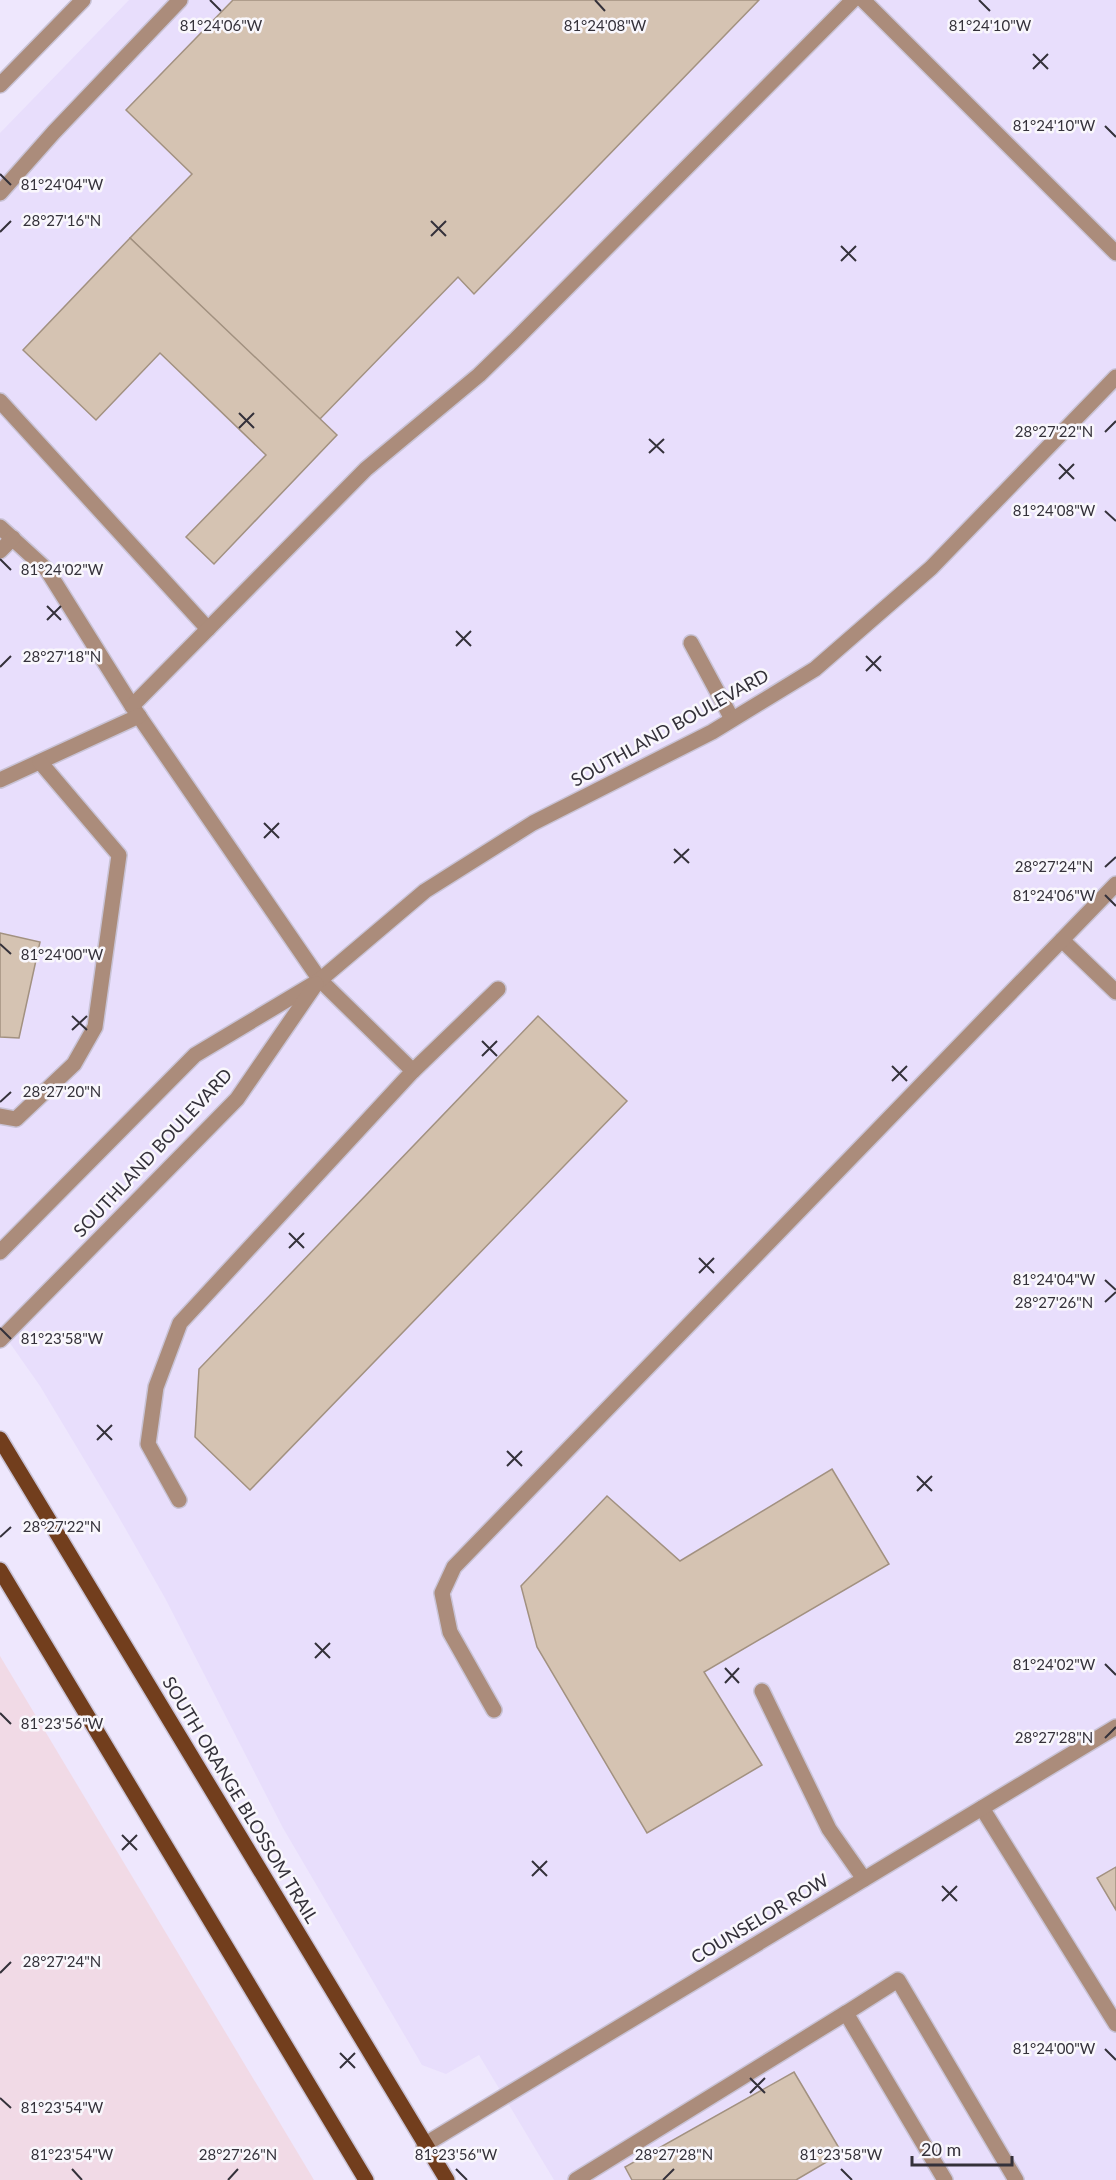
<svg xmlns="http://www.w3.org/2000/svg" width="1116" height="2180" viewBox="0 0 1116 2180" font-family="Lato,sans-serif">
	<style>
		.commercial { fill: #f1dae6 }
		.built { fill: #e8defc }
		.building { fill: #d5c3b2; stroke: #a29180; stroke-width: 1.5 }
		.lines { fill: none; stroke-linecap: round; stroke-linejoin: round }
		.minor-casing { stroke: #c9c3d6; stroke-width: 18 }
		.major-casing { stroke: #c9c3d6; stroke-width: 18 }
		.minor { stroke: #ab8c7b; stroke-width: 15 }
		.major { stroke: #723e1d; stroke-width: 15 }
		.ticks { fill: none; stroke: #34313a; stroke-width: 2 }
		.labels { text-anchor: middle; stroke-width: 5; stroke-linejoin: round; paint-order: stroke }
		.street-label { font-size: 18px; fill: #34313a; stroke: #f9f7fc }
		.ticks-label { font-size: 15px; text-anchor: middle; fill: #34313a; stroke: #f9f7fc; stroke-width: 5; stroke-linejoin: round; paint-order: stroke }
	</style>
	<rect width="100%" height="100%" fill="#eee7fd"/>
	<path class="commercial" d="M0,1656L314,2180H0Z"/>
	<path class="built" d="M129,0H1116V2180H554L479,2055L446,2074L422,2065L283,1828L165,1598L117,1514L40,1386L0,1329V133Z"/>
	<g class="building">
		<path d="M233,0H759L474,294L458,277L319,420L130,238L192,174L126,110Z"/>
		<path d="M130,238L337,435L214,564L186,537L266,455L160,353L96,420L23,350Z"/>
		<path d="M0,933L40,942L19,1038L0,1037Z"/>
		<path d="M538,1016L627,1101L250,1490L195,1437L199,1369Z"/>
		<path d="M832,1469L889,1564L704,1672L762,1765L647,1833L537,1647L521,1586L607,1496L680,1561Z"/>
		<path d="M1116,1867V1910L1097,1878Z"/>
		<path d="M794,2072L842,2153L796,2180H632L625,2167Z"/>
	</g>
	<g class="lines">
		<g class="minor-casing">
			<g id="minor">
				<path d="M863,0L1116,253"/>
				<path d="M0,85L83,0"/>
				<path d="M0,193L54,132L180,0"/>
				<path d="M0,401L208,629"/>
				<path d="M0,527L47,570L132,706L320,980L413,1071L180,1323L156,1387L148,1444L179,1500"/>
				<path d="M0,551L13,538"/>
				<path d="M691,643L732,719"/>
				<path d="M132,706L366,469L479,375L513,342L853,0"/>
				<path d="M0,780L139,716"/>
				<path d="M1062,940L1116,992"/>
				<path d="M413,1071L498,989"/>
				<path d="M0,1116L16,1119L74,1064L95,1027L119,855L40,762"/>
				<path d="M0,1252L195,1055L320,980L425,891L533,823L712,732L815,669L931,568L1116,377"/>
				<path d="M0,1340L237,1099L316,984"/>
				<path d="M762,1691L829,1829L864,1879"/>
				<path d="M494,1710L450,1632L442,1593L454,1567L1116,884"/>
				<path d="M982,1808L1116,2024"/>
				<path d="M424,2145L1116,1727"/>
				<path d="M576,2180L846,2013"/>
				<path d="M945,2180L846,2013L898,1980L1016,2180"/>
			</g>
		</g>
		<g class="major-casing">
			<g id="major">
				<path d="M0,1439L447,2180"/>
				<path d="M0,1570L366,2180"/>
			</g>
		</g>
		<use href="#minor" class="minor"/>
		<use href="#major" class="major"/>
	</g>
	<path class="ticks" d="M210,0L221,11M595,0L605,11M979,0L990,11M1033,54L1048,69M1033,69L1048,54M1105,126L1116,137M0,174L11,185M431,221L446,236M0,232L11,221M431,236L446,221M841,246L856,261M841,261L856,246M239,413L254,428M239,428L254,413M1105,432L1116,421M649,439L664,453M649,453L664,439M1059,464L1074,479M1059,479L1074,464M1105,511L1116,521M0,559L11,570M47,606L61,620M47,620L61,606M456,631L471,646M456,646L471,631M866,656L881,671M0,667L11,656M866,671L881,656M264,823L279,838M264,838L279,823M674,849L689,863M674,863L689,849M1105,867L1116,857M1105,895L1116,906M0,944L11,954M72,1016L87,1030M72,1030L87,1016M482,1041L497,1056M482,1056L497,1041M892,1066L907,1081M892,1081L907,1066M0,1102L11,1092M289,1233L304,1248M289,1248L304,1233M699,1258L714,1273M699,1273L714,1258M1105,1280L1116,1290M1105,1302L1116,1292M0,1328L11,1339M97,1425L112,1440M97,1440L112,1425M507,1451L522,1466M507,1466L522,1451M917,1476L932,1491M917,1491L932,1476M0,1537L11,1527M315,1643L330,1658M315,1658L330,1643M1105,1664L1116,1675M725,1668L739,1683M725,1683L739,1668M0,1713L11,1724M1105,1738L1116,1727M122,1835L137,1850M122,1850L137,1835M532,1861L547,1876M532,1876L547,1861M942,1886L957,1901M942,1901L957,1886M0,1973L11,1962M1105,2049L1116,2060M340,2053L355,2068M340,2068L355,2053M750,2078L765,2093M750,2093L765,2078M0,2098L11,2108M72,2169L82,2180M456,2169L467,2180M841,2169L852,2180M228,2180L238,2169M663,2180L674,2169"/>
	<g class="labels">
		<g class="street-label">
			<text transform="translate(670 728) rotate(-29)" y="6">SOUTHLAND BOULEVARD</text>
			<text transform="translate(153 1153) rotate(-47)" y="6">SOUTHLAND BOULEVARD</text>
			<text transform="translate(240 1800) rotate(59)" y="6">SOUTH ORANGE BLOSSOM TRAIL</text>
			<text transform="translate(760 1919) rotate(-31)" y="6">COUNSELOR ROW</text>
		</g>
	</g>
	<g class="ticks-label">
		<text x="221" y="31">81°24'06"W</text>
		<text x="605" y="31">81°24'08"W</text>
		<text x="990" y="31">81°24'10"W</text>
		<text x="1054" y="131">81°24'10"W</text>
		<text x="62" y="190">81°24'04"W</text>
		<text x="62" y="226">28°27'16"N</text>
		<text x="1054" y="437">28°27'22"N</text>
		<text x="1054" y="516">81°24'08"W</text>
		<text x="62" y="575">81°24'02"W</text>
		<text x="62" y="662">28°27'18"N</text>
		<text x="1054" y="872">28°27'24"N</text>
		<text x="1054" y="901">81°24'06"W</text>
		<text x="62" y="960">81°24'00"W</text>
		<text x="62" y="1097">28°27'20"N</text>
		<text x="1054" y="1285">81°24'04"W</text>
		<text x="1054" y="1308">28°27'26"N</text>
		<text x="62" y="1344">81°23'58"W</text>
		<text x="62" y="1532">28°27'22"N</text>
		<text x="1054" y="1670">81°24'02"W</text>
		<text x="62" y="1729">81°23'56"W</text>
		<text x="1054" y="1743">28°27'28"N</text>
		<text x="62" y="1967">28°27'24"N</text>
		<text x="1054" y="2054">81°24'00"W</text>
		<text x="62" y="2113">81°23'54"W</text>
		<text x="72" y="2160">81°23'54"W</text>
		<text x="238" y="2160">28°27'26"N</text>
		<text x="456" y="2160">81°23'56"W</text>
		<text x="674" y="2160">28°27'28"N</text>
		<text x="841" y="2160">81°23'58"W</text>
	</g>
	<path d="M912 2156v9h100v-9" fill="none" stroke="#34313a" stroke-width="3"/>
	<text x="921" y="2156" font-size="18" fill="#34313a" stroke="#f9f7fc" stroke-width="4.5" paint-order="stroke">20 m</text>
</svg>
